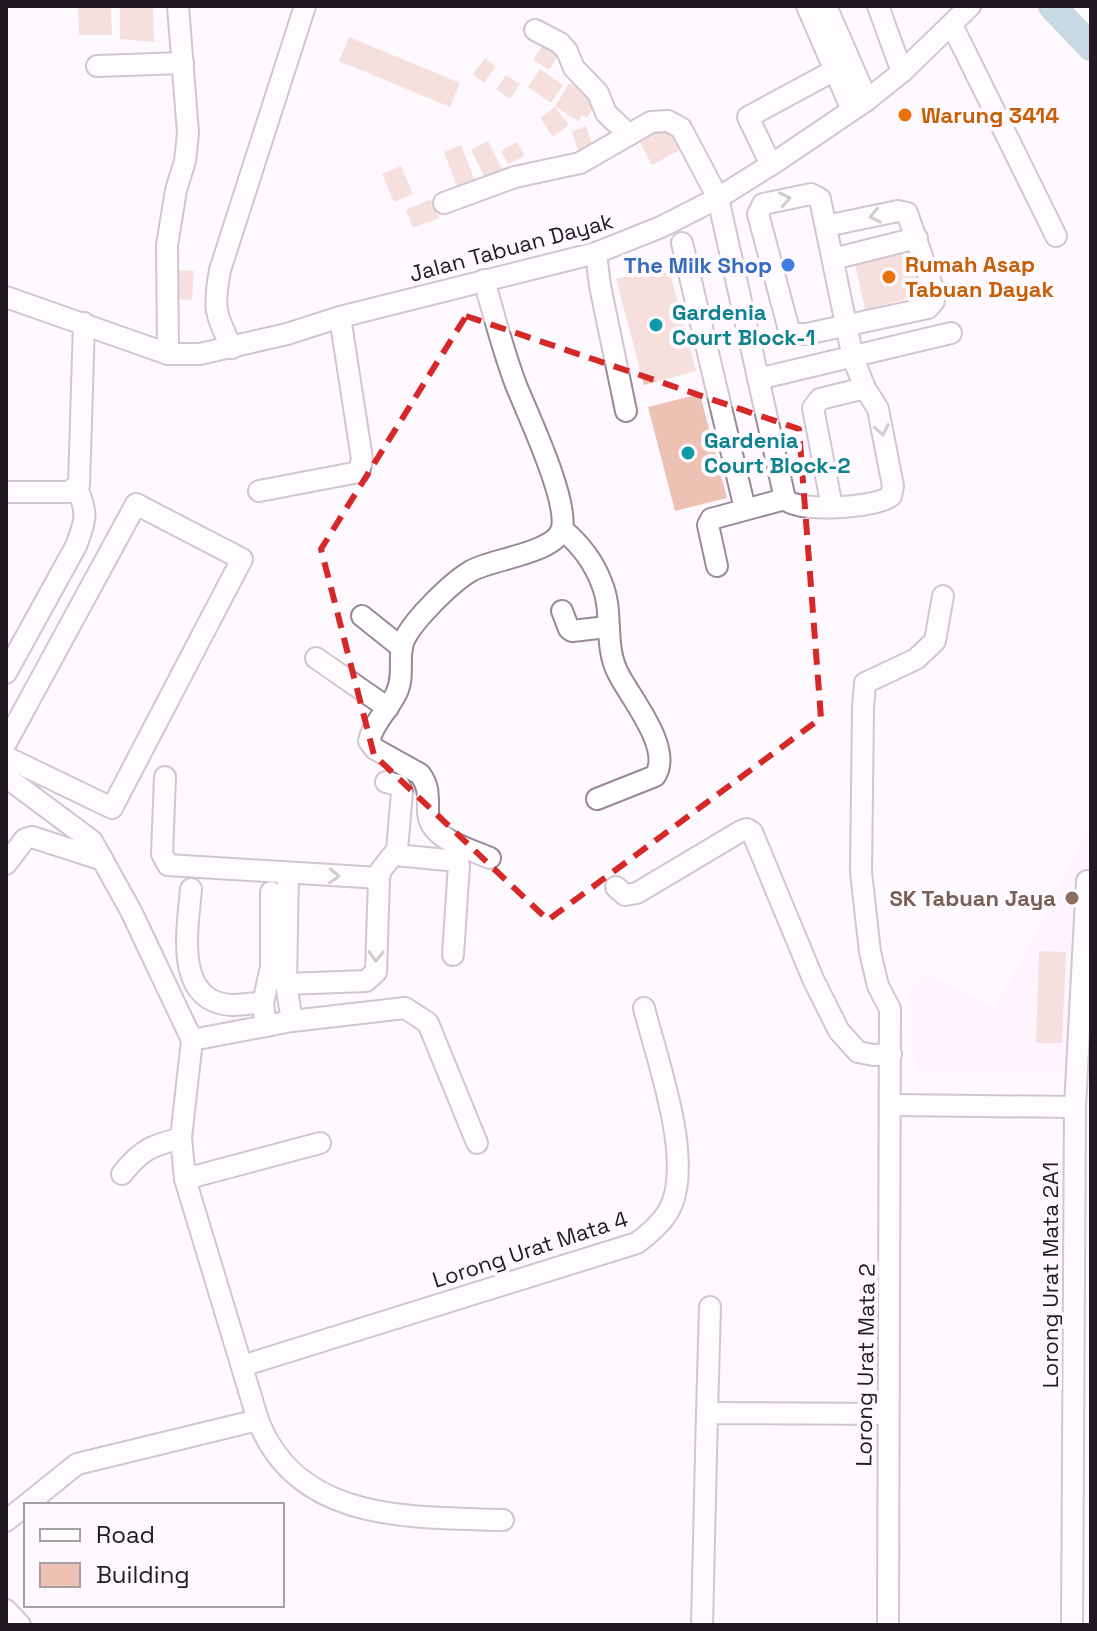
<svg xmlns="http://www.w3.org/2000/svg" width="1097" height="1631" viewBox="0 0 1097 1631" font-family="'Space Grotesk',sans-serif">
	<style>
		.built { fill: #feedfd }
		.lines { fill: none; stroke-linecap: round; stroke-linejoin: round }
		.river { stroke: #87b2c4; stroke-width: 28 }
		.building { fill: #edc2b5 }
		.minor-casing { stroke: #9b879a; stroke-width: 24 }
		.minor { stroke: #fff; stroke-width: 20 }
		.oneway { stroke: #9c989c }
		.marked { fill: none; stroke: #d62828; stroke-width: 6; stroke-dasharray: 16 10; stroke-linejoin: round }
		.food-dot { fill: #e8710a; stroke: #fef9fe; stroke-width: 3 }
		.shop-dot { fill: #3f7fe0; stroke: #fef9fe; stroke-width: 3 }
		.culture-dot { fill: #0f9aa8; stroke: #fef9fe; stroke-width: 3 }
		.education-dot { fill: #8d6e63; stroke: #fef9fe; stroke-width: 3 }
		.labels { text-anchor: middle; stroke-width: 8; stroke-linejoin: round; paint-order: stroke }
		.food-label { font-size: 22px; font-weight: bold; fill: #c56008; stroke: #fef9fe; text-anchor: start }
		.street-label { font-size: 22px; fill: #221a22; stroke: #fef9fe }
		.shop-label { font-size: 22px; font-weight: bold; fill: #366cbe; stroke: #fef9fe; text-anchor: end }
		.culture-label { font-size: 22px; font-weight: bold; fill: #0d838f; stroke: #fef9fe; text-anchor: start }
		.education-label { font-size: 22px; font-weight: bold; fill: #785e54; stroke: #fef9fe; text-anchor: end }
	</style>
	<rect width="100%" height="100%" fill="#fef9fe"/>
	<path class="built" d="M1091,823V1072H915L909,990L928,973L995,1009Z"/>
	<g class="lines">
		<path class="river" d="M1052,6L1091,47"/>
	</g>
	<g class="building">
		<path d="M78,6H111L112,35H79Z"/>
		<path d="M120,6H153L154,42L120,39Z"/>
		<path d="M349,37L460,83L450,107L339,61Z"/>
		<path d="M542,46L558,56L549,70L533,60Z"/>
		<path d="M485,58L496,66L484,83L473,74Z"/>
		<path d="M540,69L563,85L551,103L528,87Z"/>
		<path d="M506,75L520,84L510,99L496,89Z"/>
		<path d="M569,83L598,100L587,118L582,115L579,121L555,107Z"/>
		<path d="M555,107L569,125L553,137L540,118Z"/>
		<path d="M586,126L593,147L578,151L572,131Z"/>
		<path d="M667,126L680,150L652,165L639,141Z"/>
		<path d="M488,141L504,173L487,182L471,150Z"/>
		<path d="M517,142L525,156L508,164L501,151Z"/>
		<path d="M461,145L475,181L457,187L444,152Z"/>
		<path d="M401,166L413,194L394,202L382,174Z"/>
		<path d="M431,199L439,218L413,228L406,210Z"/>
		<path d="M912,246L923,295L865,309L854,260Z"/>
		<path d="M668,265L696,371L644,385L616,279Z"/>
		<path d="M176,270L194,271L192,300L174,299Z"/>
		<path d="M700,394L727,498L675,511L648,407Z"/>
		<path d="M1039,951L1066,952L1062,1043H1036Z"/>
	</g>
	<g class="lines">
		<g class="minor-casing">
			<g id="minor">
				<path d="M807,6L852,110"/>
				<path d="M826,6L867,100"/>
				<path d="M878,6L902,72"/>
				<path d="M952,25L1056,236"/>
				<path d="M535,30L560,43L567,51L574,68L598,93L606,113L629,135"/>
				<path d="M97,66L183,63"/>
				<path d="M771,165L748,117L835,70"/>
				<path d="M444,203L515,177L580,163L651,122L668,121L681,128L718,198L785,499C797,513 876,508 891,496L893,486L878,409L865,388L853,358L820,199L811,194L763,204L758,214L789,330L792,334H806L928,308L934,301V291L907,213L898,211L826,226"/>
				<path d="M682,243L745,509"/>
				<path d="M596,253L600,286L626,411"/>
				<path d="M833,259L917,238"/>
				<path d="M484,280C494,315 503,351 516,385C528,415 568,499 562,528C557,553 491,559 471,571C452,582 407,625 402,646C399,662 404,679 396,694C388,710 373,723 369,741L375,749L420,774C429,786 428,796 428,810C427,839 468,848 490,858"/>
				<path d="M6,297L168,354H200L287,334L340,317L596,253L661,227L718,198L777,161L867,100L902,72L970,6"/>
				<path d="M232,348C215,314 213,308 220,270L305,6"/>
				<path d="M168,354L167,245L176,190L185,161L188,133L178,6"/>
				<path d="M758,379L951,333"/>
				<path d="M259,491L359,472L362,459L340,317"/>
				<path d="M6,492H68L79,485L84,323"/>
				<path d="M832,507L813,408L820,399L865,388"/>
				<path d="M562,529C580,544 594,562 602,584C614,613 603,646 619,675C632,700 673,749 655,776L597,799"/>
				<path d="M717,566L708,525L711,519L785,499"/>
				<path d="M562,611L569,629L572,631L607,627"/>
				<path d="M362,616L402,648"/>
				<path d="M316,658L388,708"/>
				<path d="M6,673L76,546C86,520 88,513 77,488"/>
				<path d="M6,743L136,504L242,559L112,808L6,757"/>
				<path d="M6,777L92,841L131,911L192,1040L181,1138L185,1179L258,1420L77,1464L6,1521"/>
				<path d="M165,777L162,854L168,865L379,878"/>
				<path d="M395,855L457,861L459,865L453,955"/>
				<path d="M6,864L25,839L32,837L103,860"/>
				<path d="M288,873L286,984L292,1021"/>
				<path d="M616,887L625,895L637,893L741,831L747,829L752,832L813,979L839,1031L858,1052L874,1055L891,1054"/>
				<path d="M191,889C188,927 173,1001 231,1005C241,1005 252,1003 263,1003L266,1026"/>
				<path d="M286,984L366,981L376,972L379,878L381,870L397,850L402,792L399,785L386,782"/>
				<path d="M263,1003L271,967V892"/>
				<path d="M192,1040L292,1021L405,1008L428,1023L477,1143"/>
				<path d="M892,1105L1075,1107L1072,1625"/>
				<path d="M1075,1107L1087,881"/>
				<path d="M122,1174C142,1149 151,1146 181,1138"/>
				<path d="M185,1179L320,1143"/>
				<path d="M242,1366L637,1243C649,1234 660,1225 668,1212C696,1165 657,1060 644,1008"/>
				<path d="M707,1413L710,1307"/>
				<path d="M258,1420C297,1523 412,1517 503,1520"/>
				<path d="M6,1610L20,1625"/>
				<path d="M702,1625L707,1413L888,1414"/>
				<path d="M888,1625L890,1009L878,986L870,952L861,872L863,708L865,683L916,659L935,641L943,596"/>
			</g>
		</g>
		<use href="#minor" class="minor"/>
	</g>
	<defs><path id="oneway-chevron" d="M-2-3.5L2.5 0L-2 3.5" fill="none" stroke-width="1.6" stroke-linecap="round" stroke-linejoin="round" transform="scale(2)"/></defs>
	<g class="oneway">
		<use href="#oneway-chevron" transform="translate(785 199) rotate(-11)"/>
		<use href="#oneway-chevron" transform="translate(875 216) rotate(168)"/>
		<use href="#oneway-chevron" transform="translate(882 430) rotate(79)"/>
		<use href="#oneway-chevron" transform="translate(334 876) rotate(3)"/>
		<use href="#oneway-chevron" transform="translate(376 956) rotate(92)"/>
	</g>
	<path d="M0 0H1097V1631H0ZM466,316L799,429L821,718L548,920L374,755L321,549Z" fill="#fef9fe" fill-opacity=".55" fill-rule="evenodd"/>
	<path class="marked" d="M466,316L799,429L821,718L548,920L374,755L321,549Z"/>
	<g class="food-dot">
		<circle cx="905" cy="115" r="8"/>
		<circle cx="889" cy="277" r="8"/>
	</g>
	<circle class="shop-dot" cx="788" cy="265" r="8"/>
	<g class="culture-dot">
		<circle cx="656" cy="325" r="8"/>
		<circle cx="688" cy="453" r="8"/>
	</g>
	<circle class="education-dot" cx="1072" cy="898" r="8"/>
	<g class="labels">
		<g class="food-label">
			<text x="921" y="123">Warung 3414</text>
			<text x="905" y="272">Rumah Asap<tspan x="905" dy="25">Tabuan Dayak</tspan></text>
		</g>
		<g class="street-label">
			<text transform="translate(511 247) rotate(-15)" y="8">Jalan Tabuan Dayak</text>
			<text transform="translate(530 1249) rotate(-18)" y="8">Lorong Urat Mata 4</text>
			<text transform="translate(1050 1275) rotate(-90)" y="8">Lorong Urat Mata 2A1</text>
			<text transform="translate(865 1365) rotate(-89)" y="8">Lorong Urat Mata 2</text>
		</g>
		<g class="shop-label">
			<text x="772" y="273">The Milk Shop</text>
		</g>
		<g class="culture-label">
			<text x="672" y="320">Gardenia<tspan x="672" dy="25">Court Block-1</tspan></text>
			<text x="704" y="448">Gardenia<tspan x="704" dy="25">Court Block-2</tspan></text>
		</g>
		<g class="education-label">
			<text x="1056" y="906">SK Tabuan Jaya</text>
		</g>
	</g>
	<rect width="1097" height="1631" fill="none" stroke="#221a22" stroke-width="16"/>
	<rect x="24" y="1503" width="260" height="104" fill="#fef9fe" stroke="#a6a0a6" stroke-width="2"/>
	<rect x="40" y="1529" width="40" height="12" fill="#ffffff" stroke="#a6a0a6" stroke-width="2"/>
	<text x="96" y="1543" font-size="24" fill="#221a22">Road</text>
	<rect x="40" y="1563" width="40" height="24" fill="#edc2b5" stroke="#a6a0a6" stroke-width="2"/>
	<text x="96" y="1583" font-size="24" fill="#221a22">Building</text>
</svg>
